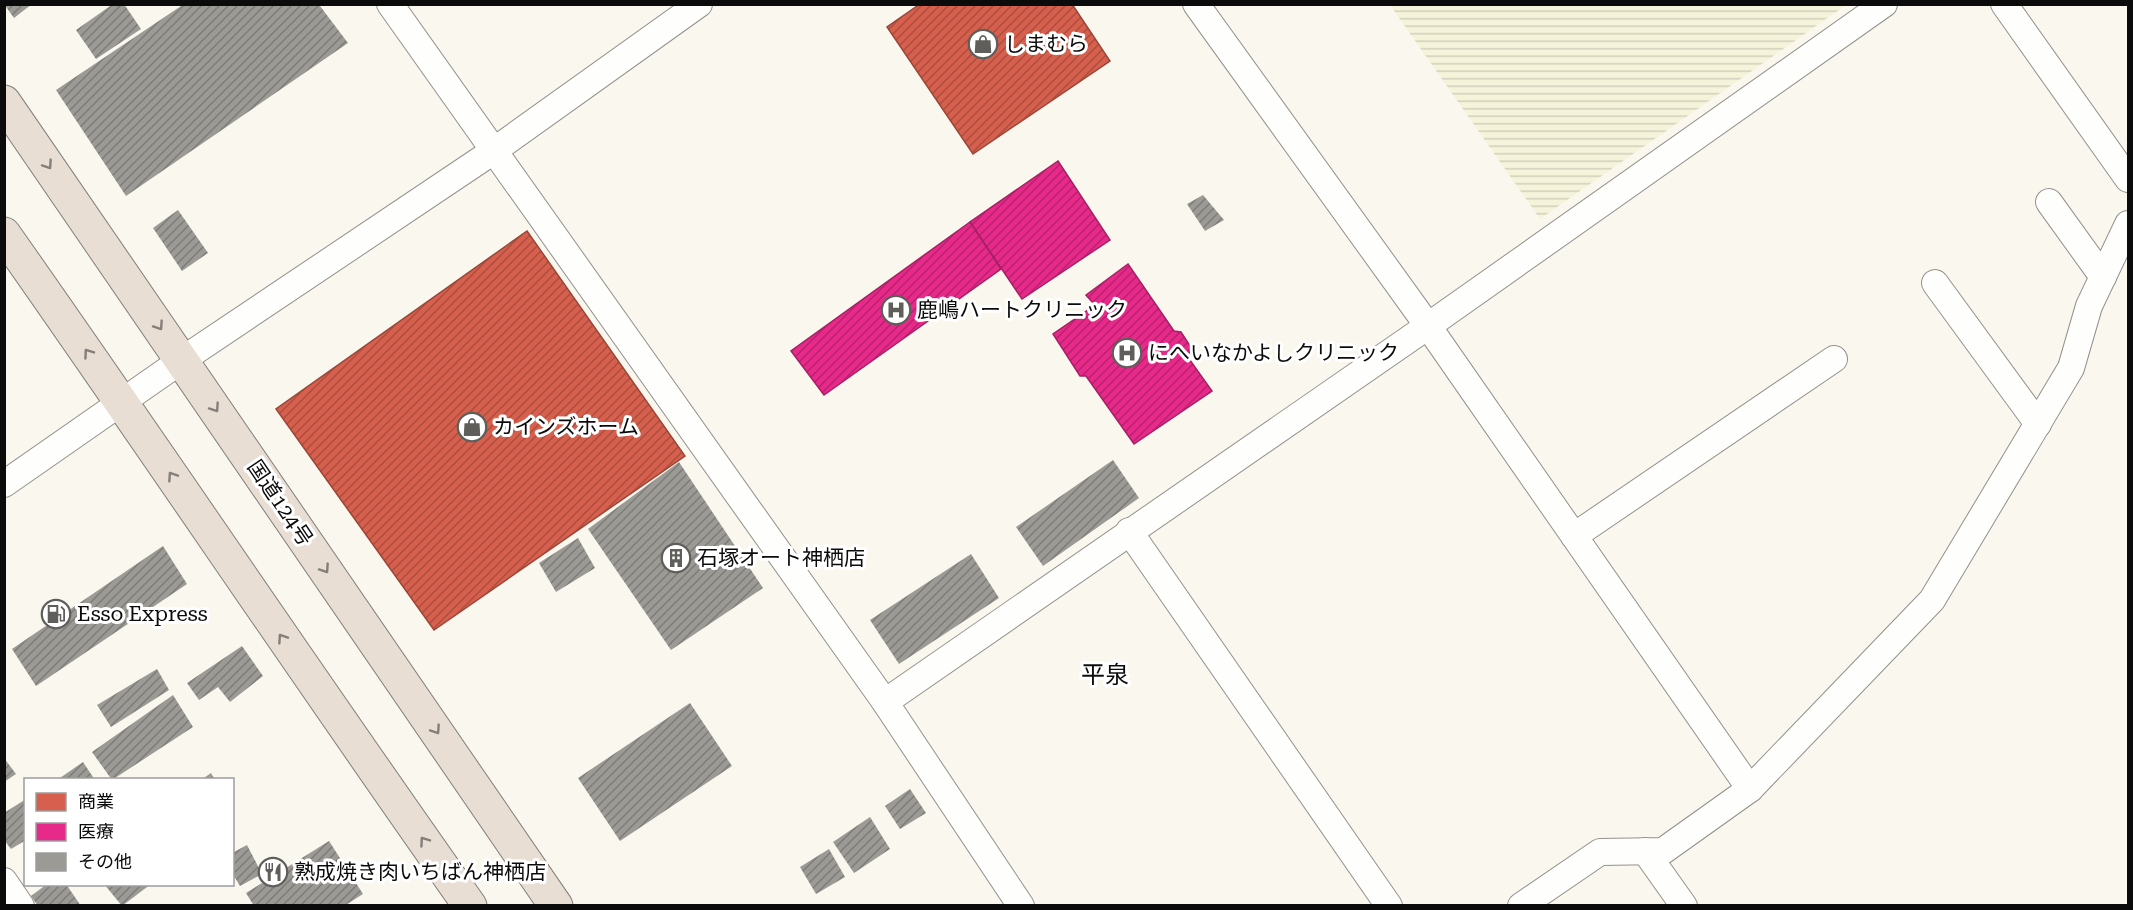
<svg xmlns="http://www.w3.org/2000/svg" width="2133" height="910" viewBox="0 0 2133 910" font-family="'Roboto Serif','Noto Sans JP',serif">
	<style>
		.farmland { fill: url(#farmland-rules) }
		.shops { fill: url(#shops-hatch); stroke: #994639; stroke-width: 1.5 }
		.health { fill: url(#health-hatch); stroke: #a52064; stroke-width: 1.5 }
		.building { fill: url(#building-hatch) }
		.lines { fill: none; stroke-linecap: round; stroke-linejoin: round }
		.minor-casing { stroke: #93918d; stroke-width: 28 }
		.highway-casing { stroke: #807f7a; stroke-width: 35 }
		.minor { stroke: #fefefc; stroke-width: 26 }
		.highway { stroke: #e8ded4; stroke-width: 33 }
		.oneway { stroke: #857f7a }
		.labels { text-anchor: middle; stroke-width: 6; stroke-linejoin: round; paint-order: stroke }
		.poi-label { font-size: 21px; fill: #0b0b0b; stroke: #fff; text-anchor: start }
		.street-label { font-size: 21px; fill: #0b0b0b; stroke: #fff }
		.quarter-label { font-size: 24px; fill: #0b0b0b; stroke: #fff }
	</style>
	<defs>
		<pattern id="farmland-rules" width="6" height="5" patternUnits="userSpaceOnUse" patternTransform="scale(1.5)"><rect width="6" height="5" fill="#f6f3db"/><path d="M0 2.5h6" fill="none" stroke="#d2cfbb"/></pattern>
		<pattern id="shops-hatch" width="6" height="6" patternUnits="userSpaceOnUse" patternTransform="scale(1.5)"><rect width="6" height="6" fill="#d6604d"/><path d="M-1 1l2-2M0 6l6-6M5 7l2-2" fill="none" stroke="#ac4d3e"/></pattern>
		<pattern id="health-hatch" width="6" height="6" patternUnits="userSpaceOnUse" patternTransform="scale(1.5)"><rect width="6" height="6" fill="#e7298a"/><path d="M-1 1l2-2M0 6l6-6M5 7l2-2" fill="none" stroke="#b9216f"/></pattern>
		<pattern id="building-hatch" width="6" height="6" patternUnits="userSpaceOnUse" patternTransform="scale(1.5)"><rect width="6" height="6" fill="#9c9a95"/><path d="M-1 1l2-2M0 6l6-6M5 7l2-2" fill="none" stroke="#7d7c78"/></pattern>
	</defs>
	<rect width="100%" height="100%" fill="#faf7ee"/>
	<path class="farmland" d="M1390,5H1846L1540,219Z"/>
	<g class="shops">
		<path d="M920,4H1072L1110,61L973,154L887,27Z"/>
		<path d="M527,231L685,456L434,630L276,409Z"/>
	</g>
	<g class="health">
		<path d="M1058,161L1110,240L1022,299L970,222Z"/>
		<path d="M970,222L1001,269L824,395L791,351Z"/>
		<path d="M1128,264L1174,331L1181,332L1192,349L1187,356L1212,391L1134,444L1086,376H1080L1053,334L1095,305L1086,295Z"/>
	</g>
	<g class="building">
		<path d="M4,4H32L14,18Z"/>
		<path d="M113,4H124L141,29L96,59L76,30Z"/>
		<path d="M184,4H323L320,6L348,43L126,196L56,90Z"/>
		<path d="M1203,195L1224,220L1205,231L1187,204Z"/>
		<path d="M178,210L208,253L182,271L153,228Z"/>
		<path d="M1113,460L1139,498L1043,566L1016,527Z"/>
		<path d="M679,462L763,588L671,650L588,529Z"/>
		<path d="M578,538L595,568L556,592L539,563Z"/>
		<path d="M163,546L187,584L36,686L12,649Z"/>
		<path d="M971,554L999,598L899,664L870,620Z"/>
		<path d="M242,646L263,676L230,702L218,687L199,700L187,683Z"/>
		<path d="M157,669L169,690L111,727L97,705Z"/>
		<path d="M173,695L193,727L112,780L92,752Z"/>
		<path d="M690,703L732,766L620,841L578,778Z"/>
		<path d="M4,758L16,774L4,782Z"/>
		<path d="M83,762L95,780H57Z"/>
		<path d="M211,773L215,780H201Z"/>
		<path d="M910,789L926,813L900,829L885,806Z"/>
		<path d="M26,799V840L11,849L4,840V813Z"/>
		<path d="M870,817L890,849L854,873L833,842Z"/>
		<path d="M329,841L363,894L344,906H254L246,893Z"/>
		<path d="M247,845L262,874L240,886L232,873V853Z"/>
		<path d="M829,849L845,877L816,894L800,867Z"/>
		<path d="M47,884H66L81,906H38L31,896Z"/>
		<path d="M104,884H151L122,906Z"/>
	</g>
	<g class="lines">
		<g class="minor-casing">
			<g id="minor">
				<path d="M390,4L885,702L1021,906"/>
				<path d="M1196,4L1428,326L1750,789"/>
				<path d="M2004,4L2128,179"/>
				<path d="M2049,202L2103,277"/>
				<path d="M1935,283L2038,424"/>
				<path d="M4,484L182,360L492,152L699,4"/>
				<path d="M1129,531L1389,906"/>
				<path d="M1574,536L1834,359"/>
				<path d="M885,702L1428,326L1884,4"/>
				<path d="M1645,851L1684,906"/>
				<path d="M4,881L21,906"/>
				<path d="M1521,906L1600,852L1663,851L1750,789L1932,600L2071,368L2089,306L2128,224"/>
			</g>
		</g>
		<g class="highway-casing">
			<g id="highway">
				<path d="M4,102L556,906"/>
				<path d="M4,234C161,457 312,683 470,906"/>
			</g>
		</g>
		<use href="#minor" class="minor"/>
		<use href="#highway" class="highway"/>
	</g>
	<defs><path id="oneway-chevron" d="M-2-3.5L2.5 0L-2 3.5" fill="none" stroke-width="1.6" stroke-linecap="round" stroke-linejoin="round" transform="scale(1.5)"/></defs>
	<g class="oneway">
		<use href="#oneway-chevron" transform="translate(48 165) rotate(56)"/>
		<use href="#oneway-chevron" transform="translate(159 326) rotate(56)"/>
		<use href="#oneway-chevron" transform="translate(88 353) rotate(-125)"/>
		<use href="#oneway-chevron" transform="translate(215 408) rotate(56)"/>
		<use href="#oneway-chevron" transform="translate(172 476) rotate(-124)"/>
		<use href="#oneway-chevron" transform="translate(325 569) rotate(56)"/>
		<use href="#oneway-chevron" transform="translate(282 638) rotate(-124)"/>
		<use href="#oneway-chevron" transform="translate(436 730) rotate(56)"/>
		<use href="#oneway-chevron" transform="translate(424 841) rotate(-125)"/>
	</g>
	<defs>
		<g id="shop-ring" transform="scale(1.5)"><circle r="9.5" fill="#fff" stroke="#5f5e5a" stroke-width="1.5"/><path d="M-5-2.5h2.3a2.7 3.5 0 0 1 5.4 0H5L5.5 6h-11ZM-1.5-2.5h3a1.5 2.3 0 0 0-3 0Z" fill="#5f5e5a"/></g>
		<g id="hospital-ring" transform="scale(1.5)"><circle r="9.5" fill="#fff" stroke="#5f5e5a" stroke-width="1.5"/><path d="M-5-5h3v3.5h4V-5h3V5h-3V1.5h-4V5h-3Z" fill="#5f5e5a"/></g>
		<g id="building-ring" transform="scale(1.5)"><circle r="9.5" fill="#fff" stroke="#5f5e5a" stroke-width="1.5"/><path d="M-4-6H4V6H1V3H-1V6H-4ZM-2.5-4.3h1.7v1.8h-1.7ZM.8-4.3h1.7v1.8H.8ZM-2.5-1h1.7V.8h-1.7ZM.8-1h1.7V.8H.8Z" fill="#5f5e5a"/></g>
		<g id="fuel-ring" transform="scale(1.5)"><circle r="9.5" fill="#fff" stroke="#5f5e5a" stroke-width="1.5"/><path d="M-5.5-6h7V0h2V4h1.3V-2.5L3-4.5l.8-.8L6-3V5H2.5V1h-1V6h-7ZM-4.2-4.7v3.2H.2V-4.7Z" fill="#5f5e5a"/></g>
		<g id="restaurant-ring" transform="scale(1.5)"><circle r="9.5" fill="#fff" stroke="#5f5e5a" stroke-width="1.5"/><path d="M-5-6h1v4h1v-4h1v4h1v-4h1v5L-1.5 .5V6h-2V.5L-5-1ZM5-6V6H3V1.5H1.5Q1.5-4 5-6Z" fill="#5f5e5a"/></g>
	</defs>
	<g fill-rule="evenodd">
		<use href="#shop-ring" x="983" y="44"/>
		<use href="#hospital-ring" x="896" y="310"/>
		<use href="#hospital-ring" x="1127" y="353"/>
		<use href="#shop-ring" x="472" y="427"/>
		<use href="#building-ring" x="676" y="558"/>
		<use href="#fuel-ring" x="56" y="614"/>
		<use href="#restaurant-ring" x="273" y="872"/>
	</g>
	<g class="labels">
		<g class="poi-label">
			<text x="1004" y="51">しまむら</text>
			<text x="917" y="317">鹿嶋ハートクリニック</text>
			<text x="1148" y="360">にへいなかよしクリニック</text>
			<text x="493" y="434">カインズホーム</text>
			<text x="697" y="565">石塚オート神栖店</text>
			<text x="77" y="621">Esso Express</text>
			<text x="294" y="879">熟成焼き肉いちばん神栖店</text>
		</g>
		<g class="street-label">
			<text transform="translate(280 503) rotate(56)" y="7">国道124号</text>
		</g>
		<g class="quarter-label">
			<text x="1105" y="683">平泉</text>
		</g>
	</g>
	<rect width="2133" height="910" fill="none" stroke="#0b0b0b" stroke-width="12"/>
	<rect x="24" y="778" width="210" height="108" fill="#ffffff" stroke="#9d9d9d" stroke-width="1.5"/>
	<rect x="36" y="793" width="30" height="18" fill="#d6604d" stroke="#9d9d9d" stroke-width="1.5"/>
	<text x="78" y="808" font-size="18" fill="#0b0b0b">商業</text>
	<rect x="36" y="823" width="30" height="18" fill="#e7298a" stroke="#9d9d9d" stroke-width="1.5"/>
	<text x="78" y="838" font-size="18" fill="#0b0b0b">医療</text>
	<rect x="36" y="853" width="30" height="18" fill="#9c9a95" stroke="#9d9d9d" stroke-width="1.5"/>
	<text x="78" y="868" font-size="18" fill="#0b0b0b">その他</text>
</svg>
